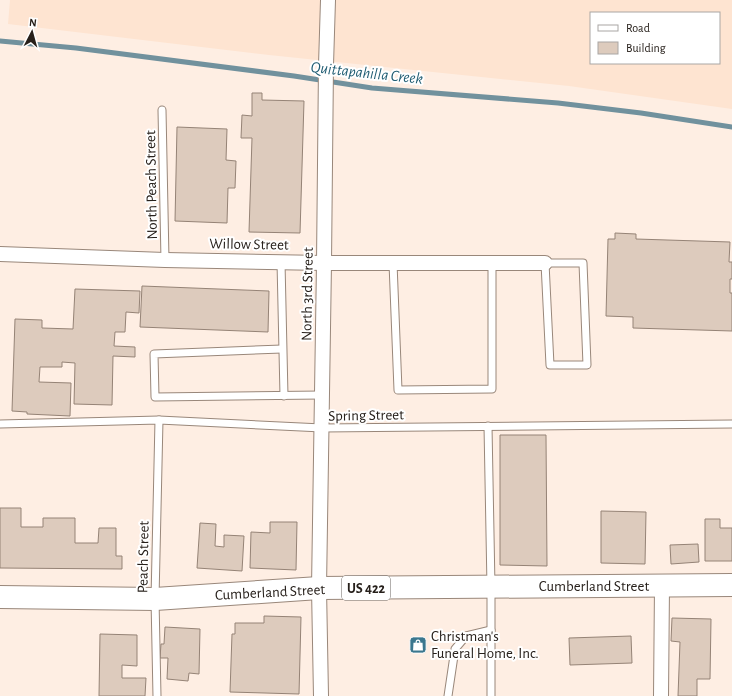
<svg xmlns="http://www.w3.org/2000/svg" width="732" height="696" viewBox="0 0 732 696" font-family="'Alegreya Sans',sans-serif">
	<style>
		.built { fill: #fee4d1; fill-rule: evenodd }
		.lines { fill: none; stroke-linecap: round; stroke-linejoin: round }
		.stream { stroke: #71919d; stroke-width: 5 }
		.building { fill: #ddcbbd; stroke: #958376 }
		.service-casing { stroke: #99877a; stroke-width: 9 }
		.minor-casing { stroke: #99877a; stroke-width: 16 }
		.trunk-casing { stroke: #99877a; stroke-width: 24 }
		.service { stroke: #fff; stroke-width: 7 }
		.minor { stroke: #fff; stroke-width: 14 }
		.trunk { stroke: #fff; stroke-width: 22 }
		.labels { text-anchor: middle; stroke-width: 4; stroke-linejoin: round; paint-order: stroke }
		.shield { fill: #fff; stroke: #68635f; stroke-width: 1 }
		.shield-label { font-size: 14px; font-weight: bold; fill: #27201b }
		.street-label { font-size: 15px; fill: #27201b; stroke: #fff }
		.poi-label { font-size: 15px; fill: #27201b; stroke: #fff; text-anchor: start }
		.water-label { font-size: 16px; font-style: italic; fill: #215d73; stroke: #fff }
	</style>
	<rect width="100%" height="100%" fill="#feeee3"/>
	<path class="built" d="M10,0H732V109L569,86L269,55L8,24ZM591,13H719V63H591Z"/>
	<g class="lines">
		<path class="stream" d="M0,41L76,48L294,76L372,88L558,103L641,113L732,127"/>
	</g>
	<g class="building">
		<path d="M252,93H262V100L304,101L300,233L249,232L252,138H241L242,115L252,116Z"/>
		<path d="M177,127L227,129L226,160L236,161L235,188H228L227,223L175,221Z"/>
		<path d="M615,233L636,234V239L730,242L729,262H732V279H730V293H732V331L633,328V317L606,316L608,239H615Z"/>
		<path d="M142,286L269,291L268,332L140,327Z"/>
		<path d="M75,289L140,291L139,313L126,312L125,332H115L114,346L135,347V357L113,356L112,405L74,404L75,363L62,362V367H40L39,382L71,383L70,416L27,414V412L12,411L15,319L42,320V328L73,329Z"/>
		<path d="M500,435H546L547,566L500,565Z"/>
		<path d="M0,508H21V527H43V518H75V543H98L99,528H116V556H122V569L0,568Z"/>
		<path d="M601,511L646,512L645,564L601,563Z"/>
		<path d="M705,519H720V528H732V561H705Z"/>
		<path d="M270,522H297L296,570L250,568L251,532L270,533Z"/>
		<path d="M200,523L216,524L215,546L224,547V535L244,536L242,571L197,568Z"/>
		<path d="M698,544L699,562L671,564L670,545Z"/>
		<path d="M264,616L301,617L299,694L230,692L232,634H235V623H264Z"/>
		<path d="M672,618L711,619L710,679H697V696H678L680,642L671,641Z"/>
		<path d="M165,627L200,629L199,674L189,673L188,681L167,679L168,658H160L161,644H164Z"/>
		<path d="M100,634L137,635V666L122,665V678H146L145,696H99Z"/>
		<path d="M631,636L632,663L570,665L569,638Z"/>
	</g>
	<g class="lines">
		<g class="service-casing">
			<g id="service">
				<path d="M162,110L165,260"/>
				<path d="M281,262L284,396"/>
				<path d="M393,263L398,390L492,389V263"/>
				<path d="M545,263H583L587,365H550Z"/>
				<path d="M282,349L154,354L155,397L322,395"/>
				<path d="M0,424L159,420L322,428L732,424"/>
				<path d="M488,426L491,587V696"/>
				<path d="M157,696L155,599L159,420"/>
				<path d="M448,696L455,649L466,636L491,630"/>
			</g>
		</g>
		<g class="minor-casing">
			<g id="minor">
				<path d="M0,254L165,260L324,263H545"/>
				<path d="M321,696L319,588L324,263L326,65L328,0"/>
				<path d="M661,696L662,586"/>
			</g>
		</g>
		<g class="trunk-casing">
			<path id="trunk" d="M0,597L155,599L319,588L732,585"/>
		</g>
		<use href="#service" class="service"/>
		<use href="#minor" class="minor"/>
		<use href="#trunk" class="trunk"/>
	</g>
	<defs>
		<g id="shop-square" transform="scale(0.9)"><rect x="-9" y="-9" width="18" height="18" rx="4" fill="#3b778e" stroke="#fff"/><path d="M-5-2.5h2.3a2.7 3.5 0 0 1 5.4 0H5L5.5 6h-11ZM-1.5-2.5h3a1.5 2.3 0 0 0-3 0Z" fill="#fff"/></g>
	</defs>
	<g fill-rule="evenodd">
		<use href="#shop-square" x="418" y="645"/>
	</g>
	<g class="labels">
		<rect class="shield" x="342" y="576" width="48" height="24" rx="3"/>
		<g class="shield-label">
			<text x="366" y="593">US 422</text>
		</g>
		<g class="street-label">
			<text transform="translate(151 185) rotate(-91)" y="5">North Peach Street</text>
			<text transform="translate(249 244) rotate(1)" y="5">Willow Street</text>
			<text transform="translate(307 294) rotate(-89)" y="5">North 3rd Street</text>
			<text transform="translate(366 415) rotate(-1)" y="5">Spring Street</text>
			<text transform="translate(143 557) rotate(-89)" y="5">Peach Street</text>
			<text x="594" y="591">Cumberland Street</text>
			<text transform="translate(270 592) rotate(-3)" y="5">Cumberland Street</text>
		</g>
		<g class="poi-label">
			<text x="431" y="641">Christman's<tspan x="431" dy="17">Funeral Home, Inc.</tspan></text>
		</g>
		<g class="water-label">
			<text transform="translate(367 72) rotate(6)" y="6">Quittapahilla Creek</text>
		</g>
	</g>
	<rect x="590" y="12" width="130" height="52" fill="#ffffff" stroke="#a9a6a4"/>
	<rect x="598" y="25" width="20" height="6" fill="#ffffff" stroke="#a9a6a4"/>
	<text x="626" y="32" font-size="12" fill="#27201b">Road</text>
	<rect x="598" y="42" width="20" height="12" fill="#ddcbbd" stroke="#a9a6a4"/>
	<text x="626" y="52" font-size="12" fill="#27201b">Building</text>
	<g transform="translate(32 32) rotate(6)" stroke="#ffffff" stroke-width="3" paint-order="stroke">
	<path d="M0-3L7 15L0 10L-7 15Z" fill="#27201b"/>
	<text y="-6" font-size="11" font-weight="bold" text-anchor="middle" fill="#27201b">N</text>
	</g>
</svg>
